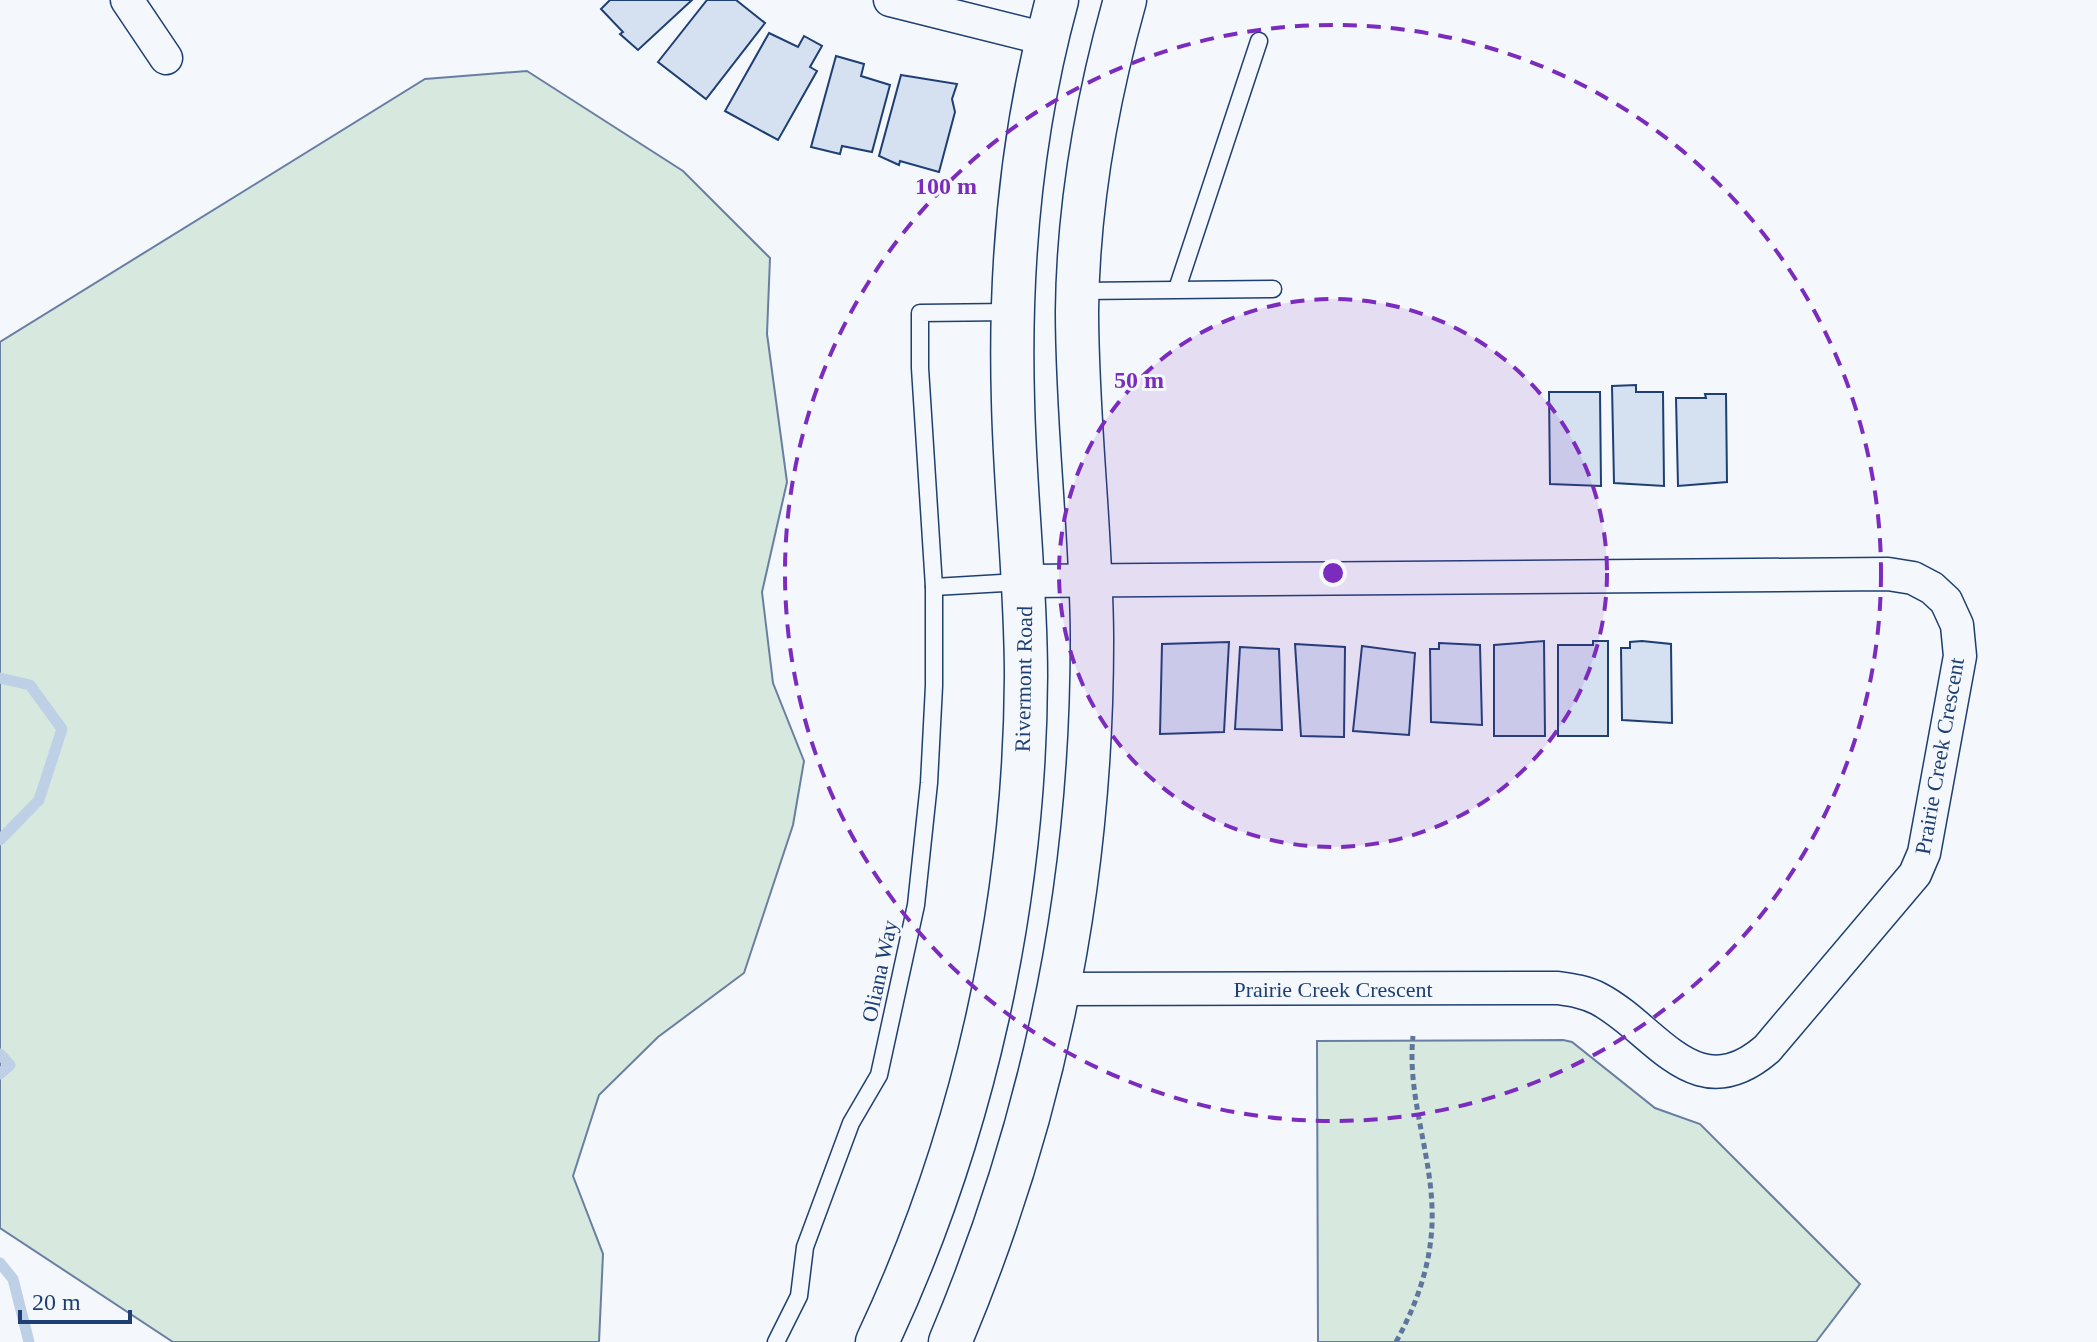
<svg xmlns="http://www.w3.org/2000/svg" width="2097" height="1342" viewBox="0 0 2097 1342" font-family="'Times New Roman',serif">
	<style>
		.green { fill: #d7e8df; stroke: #687fa3; stroke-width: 2 }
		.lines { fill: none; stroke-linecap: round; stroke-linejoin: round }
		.stream { stroke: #bed0e5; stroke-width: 11 }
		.building { fill: #d5e0f0; stroke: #1d3f73; stroke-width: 2 }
		.service-casing { stroke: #1d3f73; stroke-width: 19 }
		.minor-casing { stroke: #1d3f73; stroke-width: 35 }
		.tertiary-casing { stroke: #1d3f73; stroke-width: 45 }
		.path { stroke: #5e769c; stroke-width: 5; stroke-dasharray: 6 4; stroke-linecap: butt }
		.service { stroke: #f4f7fb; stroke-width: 16 }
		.minor { stroke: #f4f7fb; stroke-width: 32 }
		.tertiary { stroke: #f4f7fb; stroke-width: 42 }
		.ring { fill: none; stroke: #7b2cbf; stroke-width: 4; stroke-dasharray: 14 10 }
		.labels { text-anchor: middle; stroke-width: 6; stroke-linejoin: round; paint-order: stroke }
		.street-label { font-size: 22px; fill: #1d3f73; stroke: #f4f7fb }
		.centre { fill: #7b2cbf; stroke: #f4f7fb; stroke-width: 4 }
		.ring-label { font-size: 24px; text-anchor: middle; font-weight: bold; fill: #7b2cbf; stroke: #f4f7fb; stroke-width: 6; stroke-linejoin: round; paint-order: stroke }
	</style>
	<rect width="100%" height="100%" fill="#f4f7fb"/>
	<g class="green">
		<path d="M527,71L683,171L770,258L767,334L787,482L762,592L773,683L804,761L793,825L744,973L658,1037L599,1095L573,1176L603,1254L599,1342H173L0,1228V342L425,79Z"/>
		<path d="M1563,1040L1572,1042L1655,1108L1700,1124L1860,1284L1816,1342H1318L1317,1041Z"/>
	</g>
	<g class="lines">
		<g class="stream">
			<path d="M0,678L30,685L62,729L39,800L0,840"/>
			<path d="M0,1054L10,1065L0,1074"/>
			<path d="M0,1263L13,1279L29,1342"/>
		</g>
	</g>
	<g class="building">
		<path d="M610,0H692L638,50L620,34L623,32L601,9Z"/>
		<path d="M707,0H736L765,23L706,99L658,62Z"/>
		<path d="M769,33L798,47L804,36L822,46L810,67L817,71L778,140L725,111Z"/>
		<path d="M836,56L864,64L861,76L890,85L872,152L842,146L840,154L811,147Z"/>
		<path d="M901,75L957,84L952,99L955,112L939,172L900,161L899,165L879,156Z"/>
		<path d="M1636,385V392H1663L1664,486L1614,483L1612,386Z"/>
		<path d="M1549,392H1600L1601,486L1550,484Z"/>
		<path d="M1705,394H1726L1727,482L1678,486L1676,398H1706Z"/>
		<path d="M1544,641L1545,736H1494V645Z"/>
		<path d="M1593,641H1608V736H1558V645H1593Z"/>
		<path d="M1642,641L1671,644L1672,723L1622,720L1621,648H1630V642Z"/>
		<path d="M1229,642L1224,732L1160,734L1162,644Z"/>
		<path d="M1439,643L1480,645L1482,725L1431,722L1430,649H1439Z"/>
		<path d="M1295,644L1345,647L1344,737L1301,736Z"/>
		<path d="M1362,646L1415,653L1409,735L1353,731Z"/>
		<path d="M1240,647L1279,649L1282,730L1235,729Z"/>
	</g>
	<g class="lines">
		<g class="service-casing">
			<g id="service">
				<path d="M1177,289L1259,41"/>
				<path d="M1080,291L1273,289"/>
				<path d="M934,587L1020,582"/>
				<path d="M776,1342L799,1296L805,1247L851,1123L879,1075L916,905L929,783L934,686V587L920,368V313L1011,312"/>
			</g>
		</g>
		<g class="minor-casing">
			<g id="minor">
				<path d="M127,0L166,58"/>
				<path d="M890,0L1046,39"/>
				<path d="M1024,581L1888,574L1913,578L1932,588L1946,601L1957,625L1960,656L1924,853L1915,874L1767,1049C1695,1111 1657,1030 1599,999C1586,992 1572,990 1558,988L1060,989"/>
			</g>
		</g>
		<g class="tertiary-casing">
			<g id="tertiary">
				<path d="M877,1342C974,1136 1025,904 1026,676C1026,584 1015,493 1013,401C1009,265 1021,132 1057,0"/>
				<path d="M950,1342C1045,1117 1093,878 1092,634C1091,526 1077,419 1077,311C1078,207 1097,100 1125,0"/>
			</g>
		</g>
		<path class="path" d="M1396,1342C1419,1300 1434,1256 1432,1207C1430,1149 1407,1094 1413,1036"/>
		<use href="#service" class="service"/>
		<use href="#minor" class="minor"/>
		<use href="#tertiary" class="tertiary"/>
	</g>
	<circle cx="1333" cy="573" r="274" fill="#7b2cbf" fill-opacity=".12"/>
	<g class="ring">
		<circle cx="1333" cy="573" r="274"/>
		<circle cx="1333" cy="573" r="548"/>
	</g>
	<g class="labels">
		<g class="street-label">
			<text transform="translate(1023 679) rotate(-89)" y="8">Rivermont Road</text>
			<text transform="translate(1939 756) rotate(-80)" y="8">Prairie Creek Crescent</text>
			<text transform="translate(879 971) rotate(-78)" y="8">Oliana Way</text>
			<text x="1333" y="997">Prairie Creek Crescent</text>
		</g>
	</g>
	<circle cx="1333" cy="573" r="12" class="centre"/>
	<g class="ring-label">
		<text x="946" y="194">100 m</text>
		<text x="1139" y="388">50 m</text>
	</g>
	<path d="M20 1310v12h110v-12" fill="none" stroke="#1d3f73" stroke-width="4"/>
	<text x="32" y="1310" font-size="24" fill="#1d3f73" stroke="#f4f7fb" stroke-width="6" paint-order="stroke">20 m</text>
</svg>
